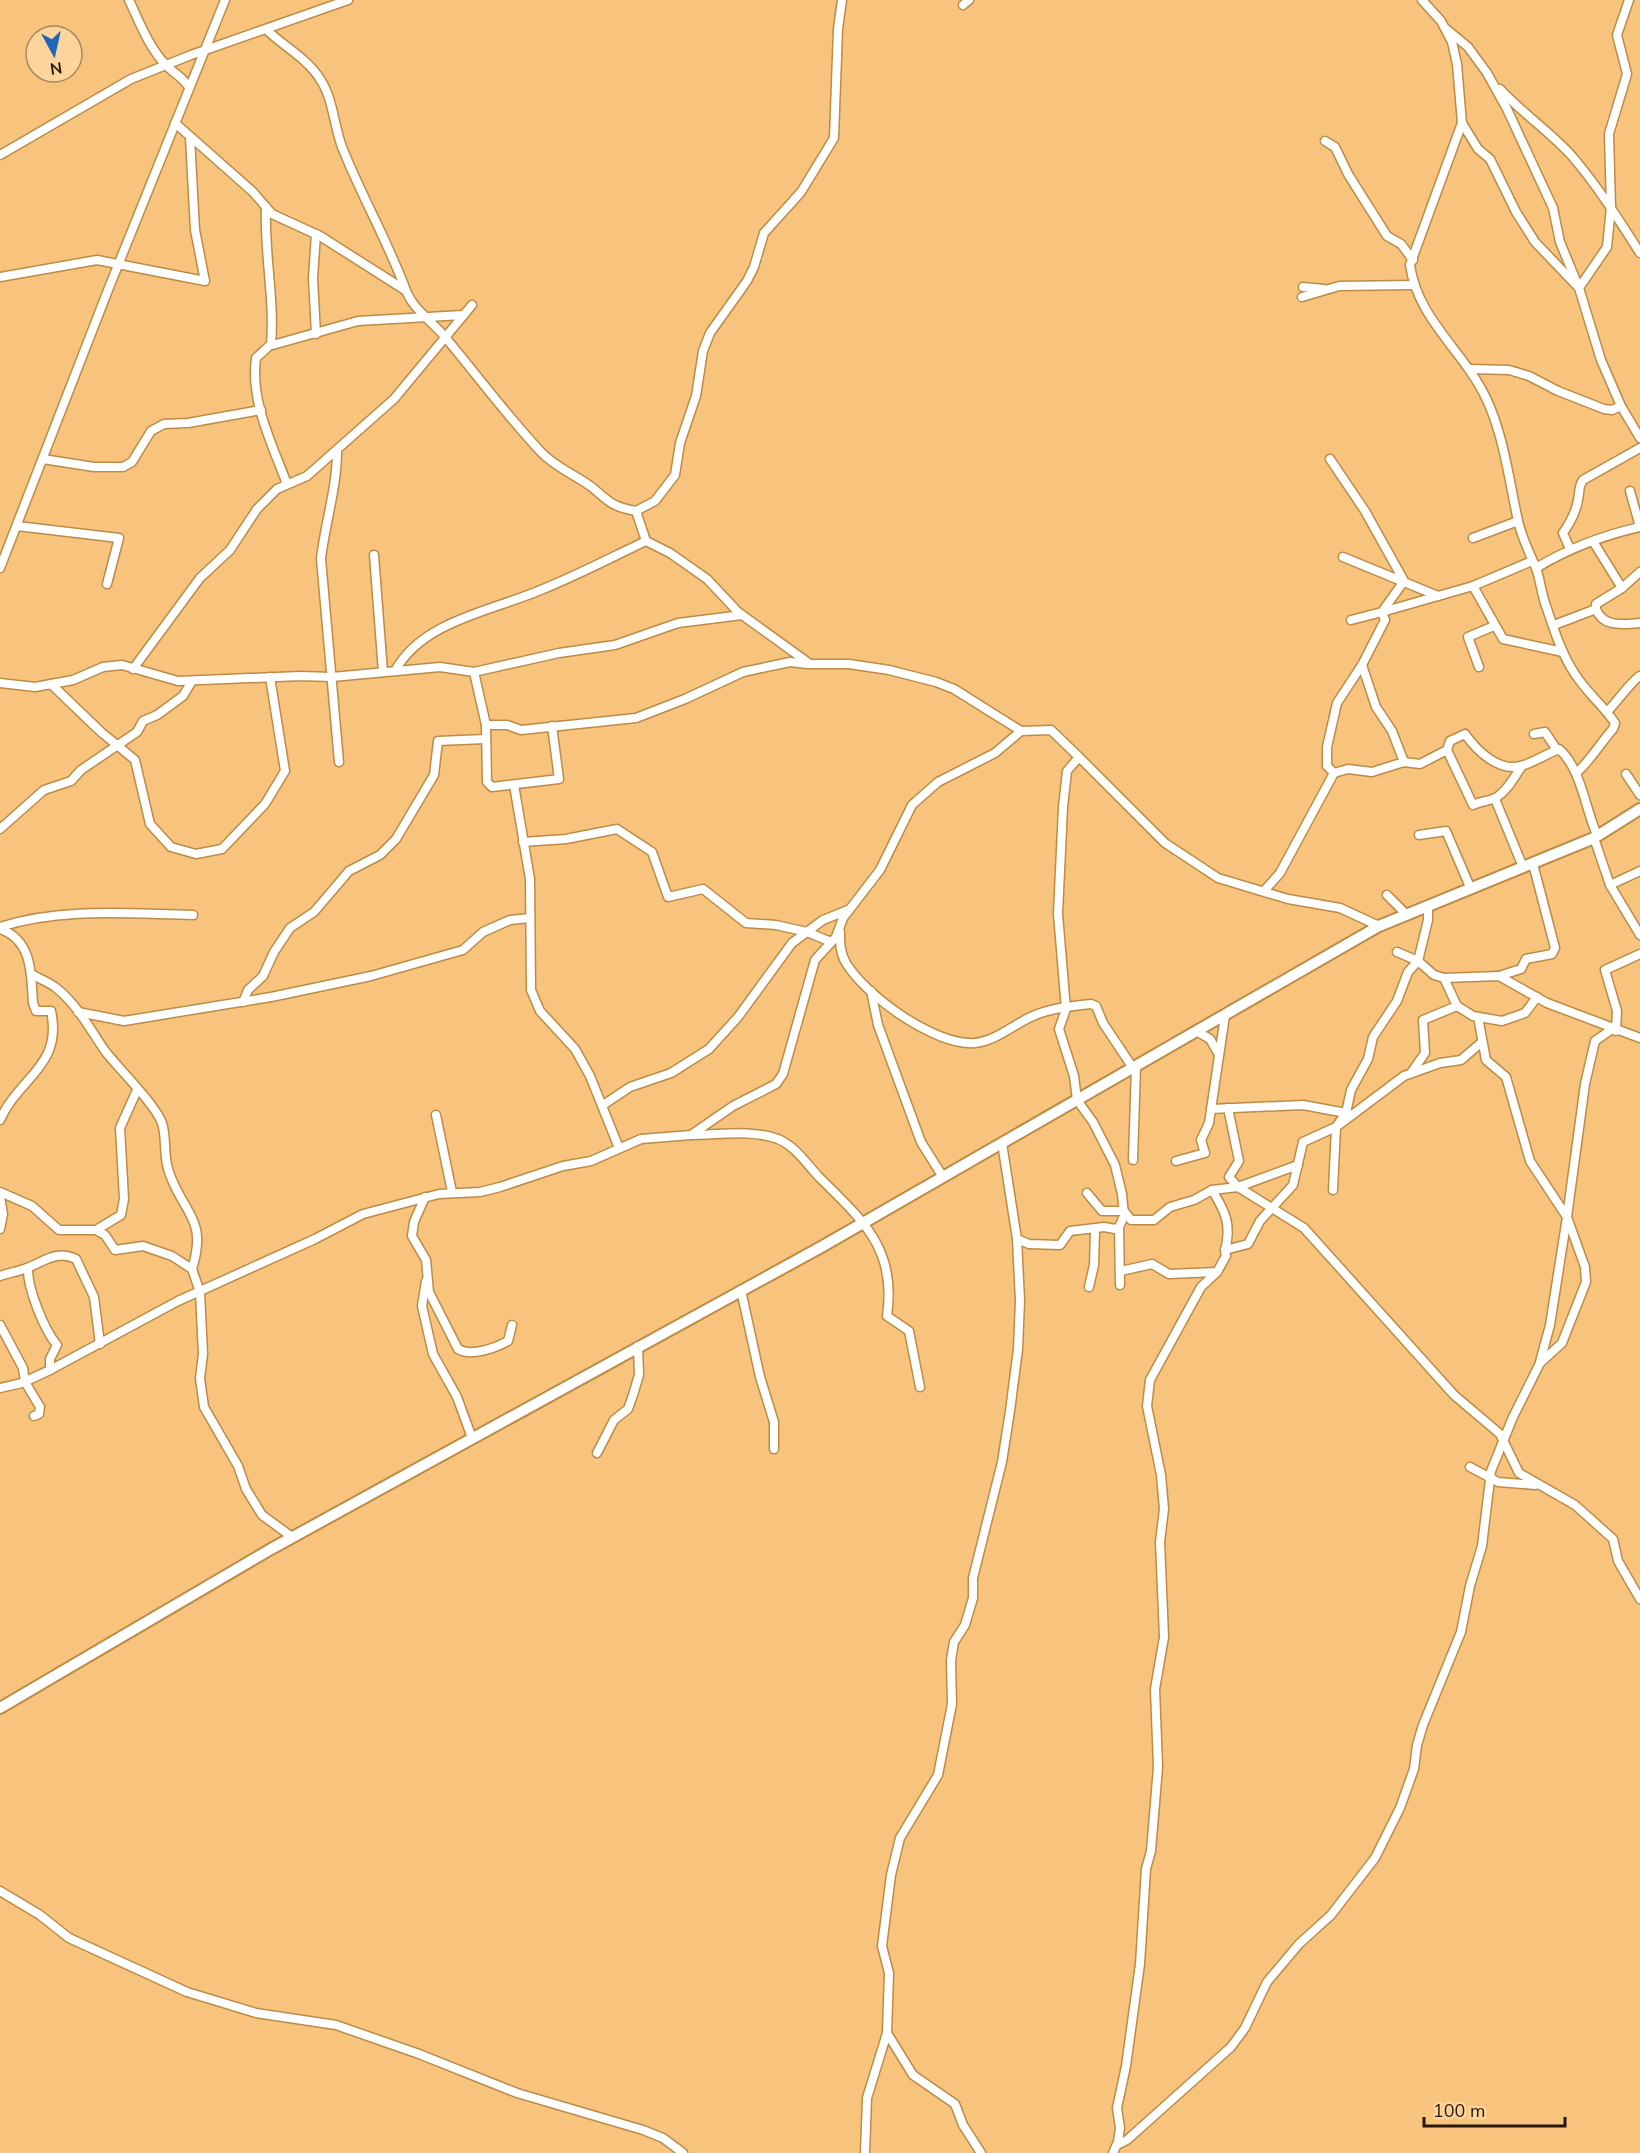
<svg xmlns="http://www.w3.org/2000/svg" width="1640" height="2153" viewBox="0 0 1640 2153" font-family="'Nunito Sans',sans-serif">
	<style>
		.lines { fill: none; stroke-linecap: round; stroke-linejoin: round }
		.minor-casing { stroke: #bc8b45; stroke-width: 11 }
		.tertiary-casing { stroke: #bc8b45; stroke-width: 14 }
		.minor { stroke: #fff; stroke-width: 8 }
		.tertiary { stroke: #fff; stroke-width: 10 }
	</style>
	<rect width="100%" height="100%" fill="#f8c47d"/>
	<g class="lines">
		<g class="minor-casing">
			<g id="minor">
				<path d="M129,0C139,21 149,48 166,65C175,75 180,74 189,87"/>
				<path d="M1422,0L1441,21L1452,42L1457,64L1462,123L1478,149L1490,159L1516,212L1535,242L1579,288L1601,360L1621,406L1640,438"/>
				<path d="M963,5L969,0"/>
				<path d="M1445,28L1468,47L1487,73L1507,109L1553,208L1560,242L1579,288L1607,247L1611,207L1609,134L1627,74L1617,35L1629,0"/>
				<path d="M267,30C284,47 307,58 320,79C333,98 334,126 342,147C361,195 387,240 405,288C412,309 432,321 445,337C477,375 507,416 541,452C556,468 576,475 593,488C609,502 613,507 636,511L646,541L670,553L707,579L738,612L810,664H849L889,670L936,682L954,689L1021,731L1051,730L1079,757L1067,771L1063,807L1058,914L1066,1009L1059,1029L1074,1076L1077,1100L1093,1122L1115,1165L1122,1194L1124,1216L1119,1227L1120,1285"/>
				<path d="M1500,89C1522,113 1549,131 1571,155C1597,185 1619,220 1640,253"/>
				<path d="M175,123L253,192L272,214L320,236L405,290"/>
				<path d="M1462,123L1410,265C1418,320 1463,350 1486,398C1504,436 1509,480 1518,521C1522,538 1529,552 1536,568C1540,579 1541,591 1545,603C1553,626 1561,654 1575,674C1586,692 1603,705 1615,723L1613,729C1602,741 1587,765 1576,773"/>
				<path d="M1325,141L1335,147L1348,174L1387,236L1401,244L1413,260"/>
				<path d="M0,155L131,79L191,55L348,0"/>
				<path d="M266,207C264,254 275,299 271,345"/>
				<path d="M0,277L97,260L205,281L195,230L190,137"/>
				<path d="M1303,287L1324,289"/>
				<path d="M1302,297L1339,286L1414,285"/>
				<path d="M316,334L313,278L316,234"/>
				<path d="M1469,369L1509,370L1529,376L1558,391L1604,409L1612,410L1621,406"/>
				<path d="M337,451C337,488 325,523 321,559L339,762"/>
				<path d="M43,459L94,467H123L132,462L151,431L164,424L188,423L261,410"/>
				<path d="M1330,459L1365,511L1404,581L1382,612L1351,620"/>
				<path d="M287,484C272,444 250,401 256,358L269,346L358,321L463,315"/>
				<path d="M636,511L655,501L675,475L680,443L696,396L703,351L710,333L747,281L754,267L764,233L801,192L834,138L838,29L842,0"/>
				<path d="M17,526L119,538L107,584"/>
				<path d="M1473,538L1518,521"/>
				<path d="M1594,543L1622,588"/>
				<path d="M1570,549L1563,533C1570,523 1576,512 1578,500C1580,492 1578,487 1583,480L1640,448"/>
				<path d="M374,555L383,672"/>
				<path d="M1343,557L1438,596"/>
				<path d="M1532,561L1473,586L1382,612L1385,620L1362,665L1337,703L1327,747V766L1334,773L1348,769L1372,772L1404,762L1420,764L1447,750L1450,741L1465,734C1477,751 1500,774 1524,765C1536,761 1547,754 1559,749C1581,768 1585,808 1597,835"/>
				<path d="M0,568L108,290L225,0"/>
				<path d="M1536,568C1566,550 1604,535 1640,527L1630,491"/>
				<path d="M1473,586L1503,639L1563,652"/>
				<path d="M1596,609C1603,628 1623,624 1640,623"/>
				<path d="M1554,625L1596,609V604L1622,588L1640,572"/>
				<path d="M1362,665L1376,707L1392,731L1404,762"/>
				<path d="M1479,667L1468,637L1494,626"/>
				<path d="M133,669L200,578L230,550L257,509L277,489L307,476L394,399L472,305"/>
				<path d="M395,671C423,620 493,611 543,589C578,575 612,557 646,541"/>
				<path d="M474,672L486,725L487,782L492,787L559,779L552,726"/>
				<path d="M0,683L35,687L73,680L103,667L122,665L178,681L300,676L332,677L440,667L474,672L559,653L615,645L678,623L742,615"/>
				<path d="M51,684L101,732L135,760L150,824L171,847L196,854L222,849L265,804L285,771L270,677"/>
				<path d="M1607,712C1616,703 1633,679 1640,676"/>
				<path d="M486,725H507L521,730L636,718L685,699L743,672L790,662L807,664"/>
				<path d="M1534,734L1545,732L1557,750"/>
				<path d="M1447,750L1473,805C1481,801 1491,801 1497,797C1508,790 1514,777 1522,766"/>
				<path d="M1079,757L1165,843L1218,878L1288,899L1340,908L1379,926"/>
				<path d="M1626,774L1640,795"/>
				<path d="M514,785L530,879L531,990L540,1011L575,1049L590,1076L619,1148"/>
				<path d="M1495,799L1523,867"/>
				<path d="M0,829L44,790L71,781L81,770L137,732L143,721L157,715L183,696L192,681"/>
				<path d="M1419,835L1446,831L1470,887"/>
				<path d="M1594,838L1610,885L1640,935"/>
				<path d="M523,842L566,839L617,829L652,852L668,897L703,889L746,923L776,925L807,932L831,942"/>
				<path d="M1610,885L1640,871"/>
				<path d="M1264,891L1280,873L1334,773"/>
				<path d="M1387,895L1406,914"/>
				<path d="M0,927C62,907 129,914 193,915"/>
				<path d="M0,929C33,940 31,975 33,1003L36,1011H51C63,1066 19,1077 0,1120"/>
				<path d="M840,932C840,943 840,953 846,963C866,996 935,1046 975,1043C996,1041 1014,1024 1033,1016C1051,1008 1071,1006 1091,1004L1096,1006L1103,1023L1133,1068"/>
				<path d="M1397,952L1418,961L1434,975L1444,978L1499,976L1547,1003L1640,1038"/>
				<path d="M31,974C38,978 48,982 55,987C77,1004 90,1029 105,1051C119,1069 155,1104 162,1123C167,1138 163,1157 169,1172C183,1214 208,1218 192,1269"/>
				<path d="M1499,976L1521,969L1526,959L1552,954L1555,948L1533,864"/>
				<path d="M1444,978L1457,1006L1473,1016L1502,1021L1525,1013L1537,997"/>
				<path d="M871,991L878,1025L921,1142L943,1177"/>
				<path d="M243,1002L248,990L263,976L274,952L290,928L314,912L349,871L380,855L396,839L434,775L438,741L486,739"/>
				<path d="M78,1012L124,1021L271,997L371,976L463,950L483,932L510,920L530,918"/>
				<path d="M1478,1017L1486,1060L1506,1077L1530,1161L1567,1217L1550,1325L1540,1362"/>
				<path d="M1196,1031L1210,1039L1218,1053"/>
				<path d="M1616,1031L1617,1011L1605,970L1640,954"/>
				<path d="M1411,1073L1425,1053L1423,1020L1457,1006"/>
				<path d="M603,1105L630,1087L671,1073L709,1049L738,1017L792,943L823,920L848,910"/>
				<path d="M1228,1108L1239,1161L1229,1177L1238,1187L1304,1228L1454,1395L1500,1434L1519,1473L1575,1505L1613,1539L1618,1561L1640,1599"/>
				<path d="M1211,1109L1303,1105L1346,1113"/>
				<path d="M436,1115L452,1192"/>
				<path d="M691,1135C720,1135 750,1129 778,1139C795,1146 806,1163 818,1176C862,1220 897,1248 887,1316L909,1331L920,1387"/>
				<path d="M1133,1160L1136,1066"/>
				<path d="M1176,1161L1205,1153L1201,1140L1209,1123L1225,1016"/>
				<path d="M1212,1190C1225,1211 1232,1225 1225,1250"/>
				<path d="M1333,1190L1336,1127L1404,1076L1440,1063L1461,1060L1482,1042"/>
				<path d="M0,1192L32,1206L59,1230H96L105,1235L115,1250L143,1246L172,1256L192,1269L200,1292L203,1354L200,1378L204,1407L238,1466L246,1489L262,1515L292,1537"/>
				<path d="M1087,1193L1102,1211H1124L1131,1220H1154L1170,1207L1194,1200L1212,1190L1238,1187L1298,1165"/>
				<path d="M0,1197L3,1214L0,1229"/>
				<path d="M425,1197L414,1222L412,1236L426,1260L429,1292L458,1349C471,1357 495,1348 508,1341L512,1325"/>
				<path d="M96,1230L121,1215L124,1199L120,1128L137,1090"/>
				<path d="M1017,1239L1029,1244L1060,1245L1070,1231L1104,1227L1115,1229L1119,1227"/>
				<path d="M28,1268C27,1287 44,1330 57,1345L50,1359V1370"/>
				<path d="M1121,1271L1152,1264L1169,1274L1217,1272L1226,1256L1225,1250L1248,1244L1260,1221L1293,1185L1303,1142L1336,1127L1346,1113L1351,1090L1368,1059L1373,1037L1397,1001L1408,972L1418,961L1428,920V905"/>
				<path d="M0,1276C8,1273 16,1272 24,1269C43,1263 55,1249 76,1259L94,1297L100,1344"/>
				<path d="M426,1281L422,1306L433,1354L457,1397L472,1438"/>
				<path d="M1089,1287L1094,1265L1095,1230"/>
				<path d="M741,1290L760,1377L774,1422V1449"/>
				<path d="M0,1325L23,1368L25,1382L40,1407L39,1414L34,1416"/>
				<path d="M0,1388L22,1383L50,1370L178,1301L315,1239L363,1214L439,1194L480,1192L500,1187L563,1166L591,1161L641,1139L691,1135L733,1106L776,1084L783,1074L815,960L836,937L843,918L880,870L912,805L938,782L995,753L1021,731"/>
				<path d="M597,1453L614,1420L628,1409L633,1395L639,1375L638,1346"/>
				<path d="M1470,1467L1498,1482L1535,1485"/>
				<path d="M0,1891L40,1915L69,1938L187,1992L256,2013L336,2025L419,2054L517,2093L643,2130L663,2138L683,2153"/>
				<path d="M887,2033L913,2075L955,2104L963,2125L981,2153"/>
				<path d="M1117,2145L1127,2140L1231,2047L1245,2028L1267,1982L1299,1944L1331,1915L1375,1858L1400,1808L1414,1769L1417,1745L1423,1725L1461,1632L1470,1586L1482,1546L1491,1471L1513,1417L1540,1363L1562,1343L1586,1282L1585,1267L1567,1217L1585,1084L1595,1041L1612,1029"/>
				<path d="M865,2153L867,2098L887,2033L889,1973L882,1946L891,1875L900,1838L938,1775L952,1704L951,1660L954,1642L965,1625L973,1598V1578L1002,1462L1010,1411L1018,1349L1020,1301L1017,1239L1002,1143"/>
				<path d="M1113,2153L1118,2142L1120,2128L1117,2108L1126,2066L1140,1964L1146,1869L1151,1851L1158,1767L1155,1689L1164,1637L1160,1542L1164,1509L1161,1475L1147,1406L1150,1380L1201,1287L1217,1272"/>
			</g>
		</g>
		<g class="tertiary-casing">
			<path id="tertiary" d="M0,1708L271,1549L823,1246L1379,926L1594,838L1640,809"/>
		</g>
		<use href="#minor" class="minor"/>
		<use href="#tertiary" class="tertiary"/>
	</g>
	<g transform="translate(54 54) rotate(172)"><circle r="28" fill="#fdd49c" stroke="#a7885e" stroke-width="1.5"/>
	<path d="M0-4.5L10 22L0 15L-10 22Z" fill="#1e66b6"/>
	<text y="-9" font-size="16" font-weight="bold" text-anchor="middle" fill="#261702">N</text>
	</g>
	<path d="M1424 2117v9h141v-9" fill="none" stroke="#261702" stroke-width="3"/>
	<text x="1433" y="2117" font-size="18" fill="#261702" stroke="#fdd49c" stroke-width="4.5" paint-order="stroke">100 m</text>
</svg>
